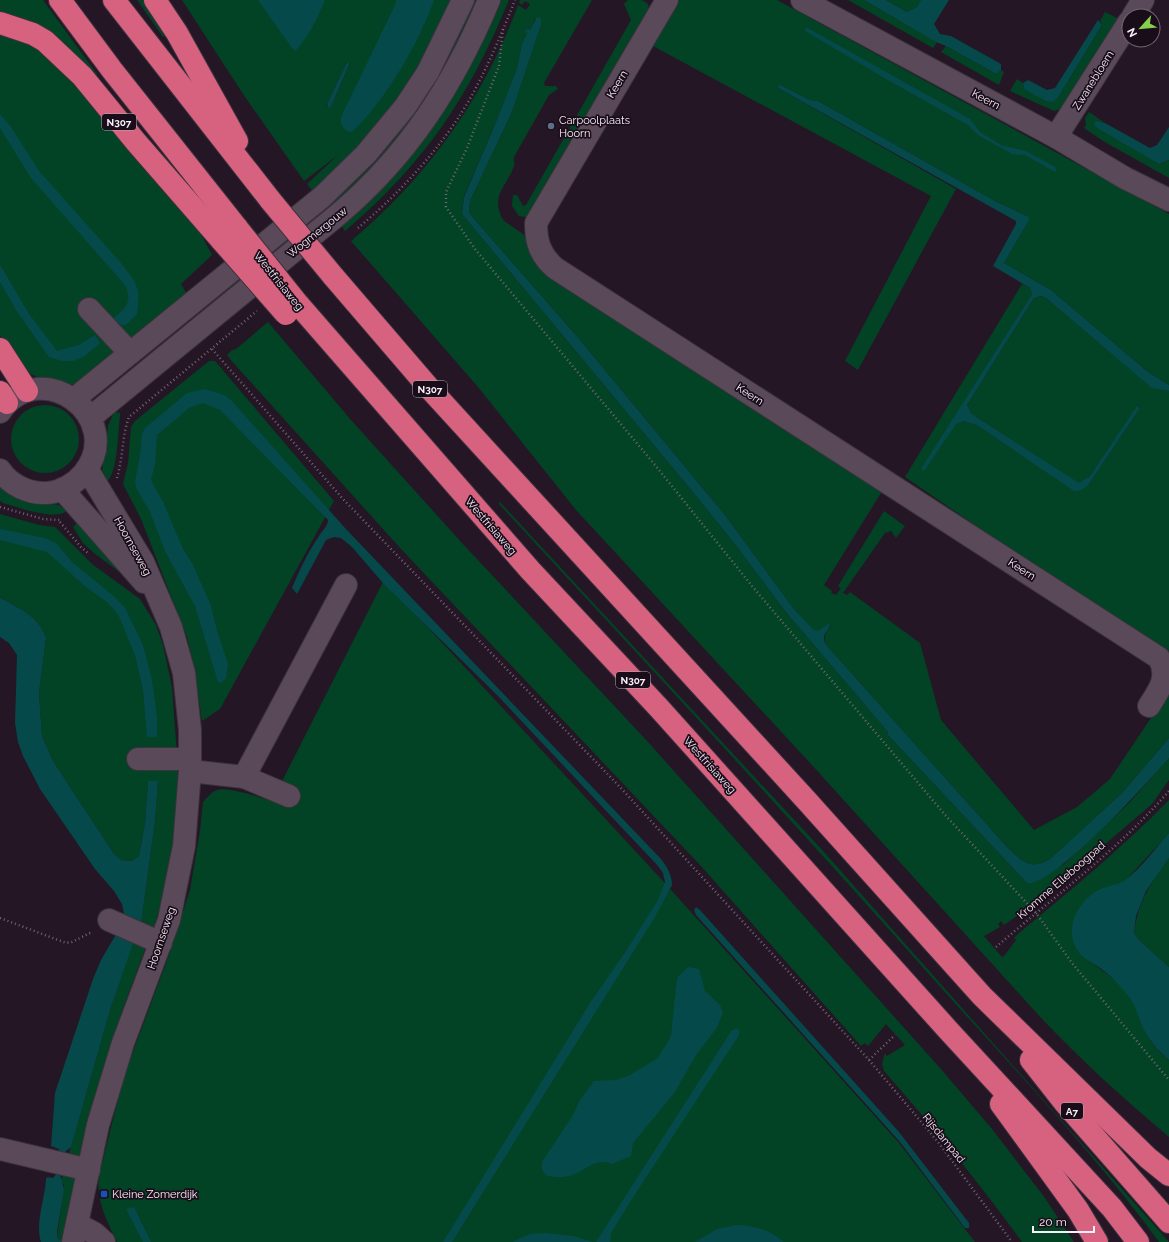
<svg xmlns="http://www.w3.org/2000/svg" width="1169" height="1242" viewBox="0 0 1169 1242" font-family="Raleway,sans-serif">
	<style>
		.green { fill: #024325; fill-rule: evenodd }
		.water { fill: #05494b }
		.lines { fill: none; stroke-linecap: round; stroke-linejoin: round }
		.minor-casing { stroke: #3c323c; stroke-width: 24 }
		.highway-casing { stroke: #3c323c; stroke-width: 24 }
		.path { stroke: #736672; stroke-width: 2.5; stroke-dasharray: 1 3; stroke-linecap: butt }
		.minor { stroke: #5a4a59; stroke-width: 22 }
		.highway { stroke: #d6627f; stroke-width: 22 }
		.highway-bridge-casing { stroke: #3c323c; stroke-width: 24; stroke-linecap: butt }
		.highway-bridge { stroke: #d6627f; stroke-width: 22 }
		.service-dot { fill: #5c6f8a; stroke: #1a0d1a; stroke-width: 1.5 }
		.transit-dot { fill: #1a4fb4; stroke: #1a0d1a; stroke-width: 1.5 }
		.labels { text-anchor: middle; stroke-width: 3.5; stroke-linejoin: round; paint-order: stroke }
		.shield { fill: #1a0d1a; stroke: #b6abb5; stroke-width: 1 }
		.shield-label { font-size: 10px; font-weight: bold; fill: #f9eff8 }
		.street-label { font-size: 11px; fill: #f9eff8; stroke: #1a0d1a }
		.poi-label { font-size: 11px; fill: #f9eff8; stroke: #1a0d1a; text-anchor: start }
	</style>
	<rect width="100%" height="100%" fill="#241624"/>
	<g class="green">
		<path d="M0,0H43L97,74L96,78L0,14Z"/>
		<path d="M137,0H147L168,32L163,37Z"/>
		<path d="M182,0H455L445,26L389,117L314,193L307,184L338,155L304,181L245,97ZM350,63L331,107L326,106L346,64Z"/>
		<path d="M469,0H482L478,12L406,135L329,212L322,203Z"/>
		<path d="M495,0H509C469,97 425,163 345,231L338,221L351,211Z"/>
		<path d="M520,0H592L544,83L545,86H556L558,89L549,95L514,157C513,160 515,163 514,166C506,188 490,195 503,220L884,488L824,585L832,591L831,593L836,595L841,588L838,586L884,511L905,526L896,538L891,531L885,533L843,593L847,595L850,592L920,643L941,720L1034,830L1077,807L1110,779L1169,691V738L1122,793L1050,859C1030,871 1022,861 1007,847L828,647C822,638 825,634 830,626L818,632L814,630L794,609L725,515L575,334L469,213L470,201L512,112L541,25L535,19L530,31L526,29L525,31L529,33L522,43L517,68L496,122L464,196L462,214L687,485L734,543L785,611L888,732L887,734L1027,883L1064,864L1130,802L1169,758V780L1152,804L1041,899L1004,925L1001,921L998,924L1000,927L984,936L1002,957L1004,956L1016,940L1014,938L1019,933C1071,890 1122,848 1169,800V833L1127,879L1117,885L1103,888L1077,951C1094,966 1115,977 1129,995C1136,1006 1139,1017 1144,1029C1149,1042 1159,1051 1169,1060V1137C1125,1100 1083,1062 1043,1020L811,764L576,510L478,387L351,241C427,178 484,98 518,5L526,10L530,4L525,1L522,5L519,3Z"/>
		<path d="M628,0H642L648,4L649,8L531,214L525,217L519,216L512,206L513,195H517L523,206L526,205L631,20L624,4Z"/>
		<path d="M676,0H777L1169,214V385L1148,372L1051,290L1004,263L1028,222L1027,216L995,201L818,101L810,100L779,84L778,88L956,189L858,370L845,361L931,196L653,46L652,44Z"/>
		<path d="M848,0H864L937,42L933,48Z"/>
		<path d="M886,0H921L917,7L907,12Z"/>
		<path d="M1105,12L1119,19L1060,109L1054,111L1010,91L1017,79L1023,83L1024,89L1055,98L1059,96L1102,25L1100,21Z"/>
		<path d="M0,30L53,57L195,223L212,255L181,284L188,296L80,384C33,386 23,371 0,335Z"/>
		<path d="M946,46L996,74L1001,70L1004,72L999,85L941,52Z"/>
		<path d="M1089,112L1105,123L1101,122L1095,124L1159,164L1169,160V178L1103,141L1084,128L1086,125L1085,118Z"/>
		<path d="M1022,284L1030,288L1032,294L922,469L956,423L964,421L978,426L1074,490L1089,484L1140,408L1138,406L1090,476L1079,484L975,416L971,413L967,405L1034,298L1041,296L1046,298L1152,387L1169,391V651L1036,567L905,477Z"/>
		<path d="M268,322L351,420L462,543L648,742L941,1069L992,1129L1045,1198L1074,1242H1022C979,1182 932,1126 884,1071L882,1064L885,1053L887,1056L905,1045L886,1024L868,1046L865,1043L861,1046L700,865L401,549L229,358L227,355L232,350L236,349Z"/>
		<path d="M209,361H215L334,501L220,709L202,721L194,667L187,637L141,519L123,484L128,463L131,427L135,421Z"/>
		<circle cx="45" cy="439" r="34"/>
		<path d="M116,412L120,413V416C118,429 118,475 106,482L102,471L108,426L113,414Z"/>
		<path d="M0,487L40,502L59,505L67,511C55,521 17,507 3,503L0,501Z"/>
		<path d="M499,501L824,852L1169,1242H1159C1092,1150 1011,1066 935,981C792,820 645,662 499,504Z"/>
		<path d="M0,514L39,525L55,527L92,564L140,599L156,625L163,645L172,687L179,782L170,864L154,930L141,924L155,821L158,781H148L145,823L139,856L132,861L121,860L114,854L53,761L42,736L39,693L46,638C39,616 19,608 0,598Z"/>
		<path d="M79,521L126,577L94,553L83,543L73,527Z"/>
		<path d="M384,580L663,881L899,1143L975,1242H117C106,1219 96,1201 99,1175L124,1076L168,958L190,890L200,831L203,802C207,798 211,792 217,790C226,786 263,798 272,801Z"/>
		<path d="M1169,858V967L1139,940L1134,933C1139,899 1150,885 1169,858Z"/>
		<path d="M133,939L142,943L145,949L120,1017L90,1115L62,1242L57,1238L64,1185L61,1181L111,1007Z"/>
	</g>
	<g class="water">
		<path d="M258,0H325C318,17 308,38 295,51L292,48Z"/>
		<path d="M396,0H434C419,42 386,100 353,131L349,132C342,128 339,122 342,115L396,3Z"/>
		<path d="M864,0H886L907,12L917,7L921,0H949L934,24L940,34L951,36L1001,64V70L996,74L946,46L936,42Z"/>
		<path d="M537,17L541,18V25L512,112L470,201L469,213L575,334L725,515L794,609L814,630L818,631L830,623C829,634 818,634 828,647L1007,847C1022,861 1030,871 1050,859L1122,793L1169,738V758C1150,780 1052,888 1027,883L887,734L888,732L785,611L734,543L687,485L462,214L464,197L496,122L517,68L522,43L528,33L525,32L526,29L530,30Z"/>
		<path d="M1098,20L1102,25L1059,96L1053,102L1046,101L1024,89L1023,83L1028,80L1047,90L1055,88Z"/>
		<path d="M806,27L970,119L980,132L1001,145L1026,151L1057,168L1055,172L1025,155L1012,154L978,135L968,125L886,79L805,31Z"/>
		<path d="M349,62V65L331,107L328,108L327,104L346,64Z"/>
		<path d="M779,84L810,100L818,101L995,201L1027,216L1029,218L1028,222L1004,263L1051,290L1148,372L1169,385V391L1152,388L1046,298L1041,296L1034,298L967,405L971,413L975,416L1079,483L1090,476L1137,406L1140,408L1089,484L1082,490L1074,491L978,426L964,421L956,424L924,471L921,469L1032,294L1030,288L993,266L1016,224V221L778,88Z"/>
		<path d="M0,114L11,127L39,171L121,263C137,284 141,287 137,314L126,325H122L112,319C126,309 133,302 125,285L31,178L0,128Z"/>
		<path d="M1096,121L1105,123L1150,148L1157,145L1169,127V160L1159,164L1097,128L1094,124Z"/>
		<path d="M0,265L29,314L57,351L79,345L95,335L100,343L85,356L73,361H62L49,357L16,310L0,282Z"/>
		<path d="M205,389L224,395L232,401L345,528L661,859C667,867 672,875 672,885L655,917L452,1242H443L590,1003L626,951L658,900L665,882L663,873L658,866L497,695L383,583L352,547L341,538L334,537L326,540L297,594L292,588C299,571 308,552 319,536C322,531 328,526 328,520L220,410L203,403L189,408L157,435L155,464L151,480L163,502L183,549L192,563L210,603L218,634L228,664L226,678L221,683L218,682L195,606L165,551L150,512L136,488L135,481L140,455L142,434L145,428L187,393Z"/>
		<path d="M0,529L45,538L56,543L72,562L116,598L125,608L143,645L152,680L157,717V737H147L143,690L135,655L118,614L107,602L86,587L47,552L0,540Z"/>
		<path d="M0,598C19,608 39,616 46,638L39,693L42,736L53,761L114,854L121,860L132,861L139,856L145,823L148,781H158L155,821L141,924L125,919L122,904L114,891L95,869L40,789L23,756L18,742L15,723L17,655L9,643L0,637Z"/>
		<path d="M1169,833V858L1146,891L1136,916L1134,933L1139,940L1169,967V1060C1159,1051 1150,1042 1144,1030C1138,1018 1136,1005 1127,994C1120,986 1112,977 1104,971C1096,964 1082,959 1077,950C1063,927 1080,897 1103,888C1111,885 1118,885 1125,880C1142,868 1155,848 1169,833Z"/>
		<path d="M696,907L700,910L899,1132L969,1223V1228H965L900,1142L696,915L694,910Z"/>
		<path d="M118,931L133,939V943L111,1007L71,1147L67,1150L63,1155H59V1149L51,1146L55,1093L93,979L101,960Z"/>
		<path d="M688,967L699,969L705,991L720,1005L723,1013L716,1029L696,1055L675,1092L633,1143L631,1156L612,1164C595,1157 587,1170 572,1175C564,1178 556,1177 547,1176L542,1170V1162L573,1115L580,1100L594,1081L616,1080L628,1076L658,1058L671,1036L677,978Z"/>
		<path d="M736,1028L739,1030V1035L630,1202L611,1233L610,1242H596L732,1030H734Z"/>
		<path d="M57,1173L60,1174L64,1189L57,1232V1238L62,1242H41C35,1222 45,1199 46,1179L47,1177L53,1178Z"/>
		<path d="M134,1207L151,1242H143L126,1209Z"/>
		<path d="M736,1225C753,1225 771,1230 784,1242H695L717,1229Z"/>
		<path d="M545,1233L573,1236L593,1242H512L530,1234Z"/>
	</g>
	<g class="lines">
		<g class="minor-casing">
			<g id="minor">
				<path d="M667,0L536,223C536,242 540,255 555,268L1159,658C1169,677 1160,689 1149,706"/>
				<path d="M802,0L1056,137L1125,178L1169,200"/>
				<path d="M1133,16L1143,0"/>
				<path d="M1056,137L1129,22"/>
				<path d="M89,309L130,353"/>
				<path d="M74,399L322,197L366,154L405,107L428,72L463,0"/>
				<path d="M0,412C41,353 127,418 84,473C75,484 61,492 47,493C29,494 10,485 0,470"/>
				<path d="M90,418L340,213C409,154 454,84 489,0"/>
				<path d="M62,489L144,582"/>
				<path d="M138,759H190"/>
				<path d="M190,771L244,777L346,585"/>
				<path d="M244,777L289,796"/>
				<path d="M109,920L161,943"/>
				<path d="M0,1149L89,1170"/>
				<path d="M77,1224L94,1233L104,1242"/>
				<path d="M73,1242L98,1125L123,1043L169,920L184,846L190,771V730L184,673L171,627L143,562L87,469"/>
			</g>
		</g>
		<g class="highway-casing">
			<g id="highway">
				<path d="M60,0L112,70L238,229"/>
				<path d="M114,0L271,201"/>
				<path d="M155,0L177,33L237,141"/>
				<path d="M0,23L33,34L45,41L82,76L136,142L223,242"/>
				<path d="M333,276L430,389L807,801L982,996L1148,1158L1169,1175"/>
				<path d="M298,304L530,570L659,708L948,1030L1112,1208L1138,1242"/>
				<path d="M0,349L27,391"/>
				<path d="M0,392L7,403"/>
				<path d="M1031,1060L1064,1102L1169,1222"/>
				<path d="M1001,1104L1078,1210L1097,1242"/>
			</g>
		</g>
		<g class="path">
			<path d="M503,29L499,66L467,148L446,192V207L475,249L655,465L752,586L946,816L1036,913L1072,963L1169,1080"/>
			<path d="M358,228C400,193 444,145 471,97C488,66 502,33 515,0"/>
			<path d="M212,349L343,499L619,786L869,1060L938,1142L1012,1242"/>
			<path d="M117,478C123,458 122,436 129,417L257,311"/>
			<path d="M0,507L43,519L61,520"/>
			<path d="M60,522L81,547L89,554"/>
			<path d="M0,918L66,943L72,942L92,932"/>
			<path d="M996,947C1055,896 1118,850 1169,791"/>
			<path d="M869,1060L895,1035"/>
		</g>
		<use href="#minor" class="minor"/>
		<use href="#highway" class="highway"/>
		<g class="highway-bridge-casing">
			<g id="highway-bridge">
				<path d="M271,201L333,276"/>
				<path d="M238,229L298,304"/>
				<path d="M223,242L286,314"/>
			</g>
		</g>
		<use href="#highway-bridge" class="highway-bridge"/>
	</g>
	<circle class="service-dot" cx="551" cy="126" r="4"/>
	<rect class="transit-dot" x="100" y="1190" width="8" height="8" rx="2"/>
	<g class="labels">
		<g class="shield">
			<rect x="102" y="114" width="34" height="16" rx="3"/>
			<rect x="413" y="381" width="34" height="16" rx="3"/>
			<rect x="616" y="672" width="34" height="16" rx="3"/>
			<rect x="1061" y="1103" width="22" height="16" rx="3"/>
		</g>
		<g class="shield-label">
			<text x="119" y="126">N307</text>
			<text x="430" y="393">N307</text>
			<text x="633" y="684">N307</text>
			<text x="1072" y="1115">A7</text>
		</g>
		<g class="street-label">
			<text transform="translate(1093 80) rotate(-58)" y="4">Zwanebloem</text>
			<text transform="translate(617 84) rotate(-59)" y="4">Keern</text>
			<text transform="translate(986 99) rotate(28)" y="4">Keern</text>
			<text transform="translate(317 232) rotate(-39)" y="4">Wogmergouw</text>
			<text transform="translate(279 281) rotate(51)" y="4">Westfrisiaweg</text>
			<text transform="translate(750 394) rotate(33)" y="4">Keern</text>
			<text transform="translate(491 526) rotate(49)" y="4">Westfrisiaweg</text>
			<text transform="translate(133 546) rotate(61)" y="4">Hoornseweg</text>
			<text transform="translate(1022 569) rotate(33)" y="4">Keern</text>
			<text transform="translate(710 765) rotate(48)" y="4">Westfrisiaweg</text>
			<text transform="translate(1061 880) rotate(-41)" y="4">Kromme Elleboogpad</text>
			<text transform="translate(161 938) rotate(-71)" y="4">Hoornseweg</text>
			<text transform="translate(944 1138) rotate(51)" y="4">Rijsdampad</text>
		</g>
		<g class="poi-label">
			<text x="559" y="124">Carpoolplaats<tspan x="559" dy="13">Hoorn</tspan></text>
			<text x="112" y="1198">Kleine Zomerdijk</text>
		</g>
	</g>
	<g transform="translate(1141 28) rotate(243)"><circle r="19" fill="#1a0d1a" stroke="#736773"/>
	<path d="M0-3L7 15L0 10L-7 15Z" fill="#87cf4a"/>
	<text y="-6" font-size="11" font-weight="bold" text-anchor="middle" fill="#f9eff8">N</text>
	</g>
	<path d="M1033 1226v6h61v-6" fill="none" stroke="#f9eff8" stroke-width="2"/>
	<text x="1039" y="1226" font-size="12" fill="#f9eff8" stroke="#1a0d1a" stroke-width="3" paint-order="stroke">20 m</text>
</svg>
